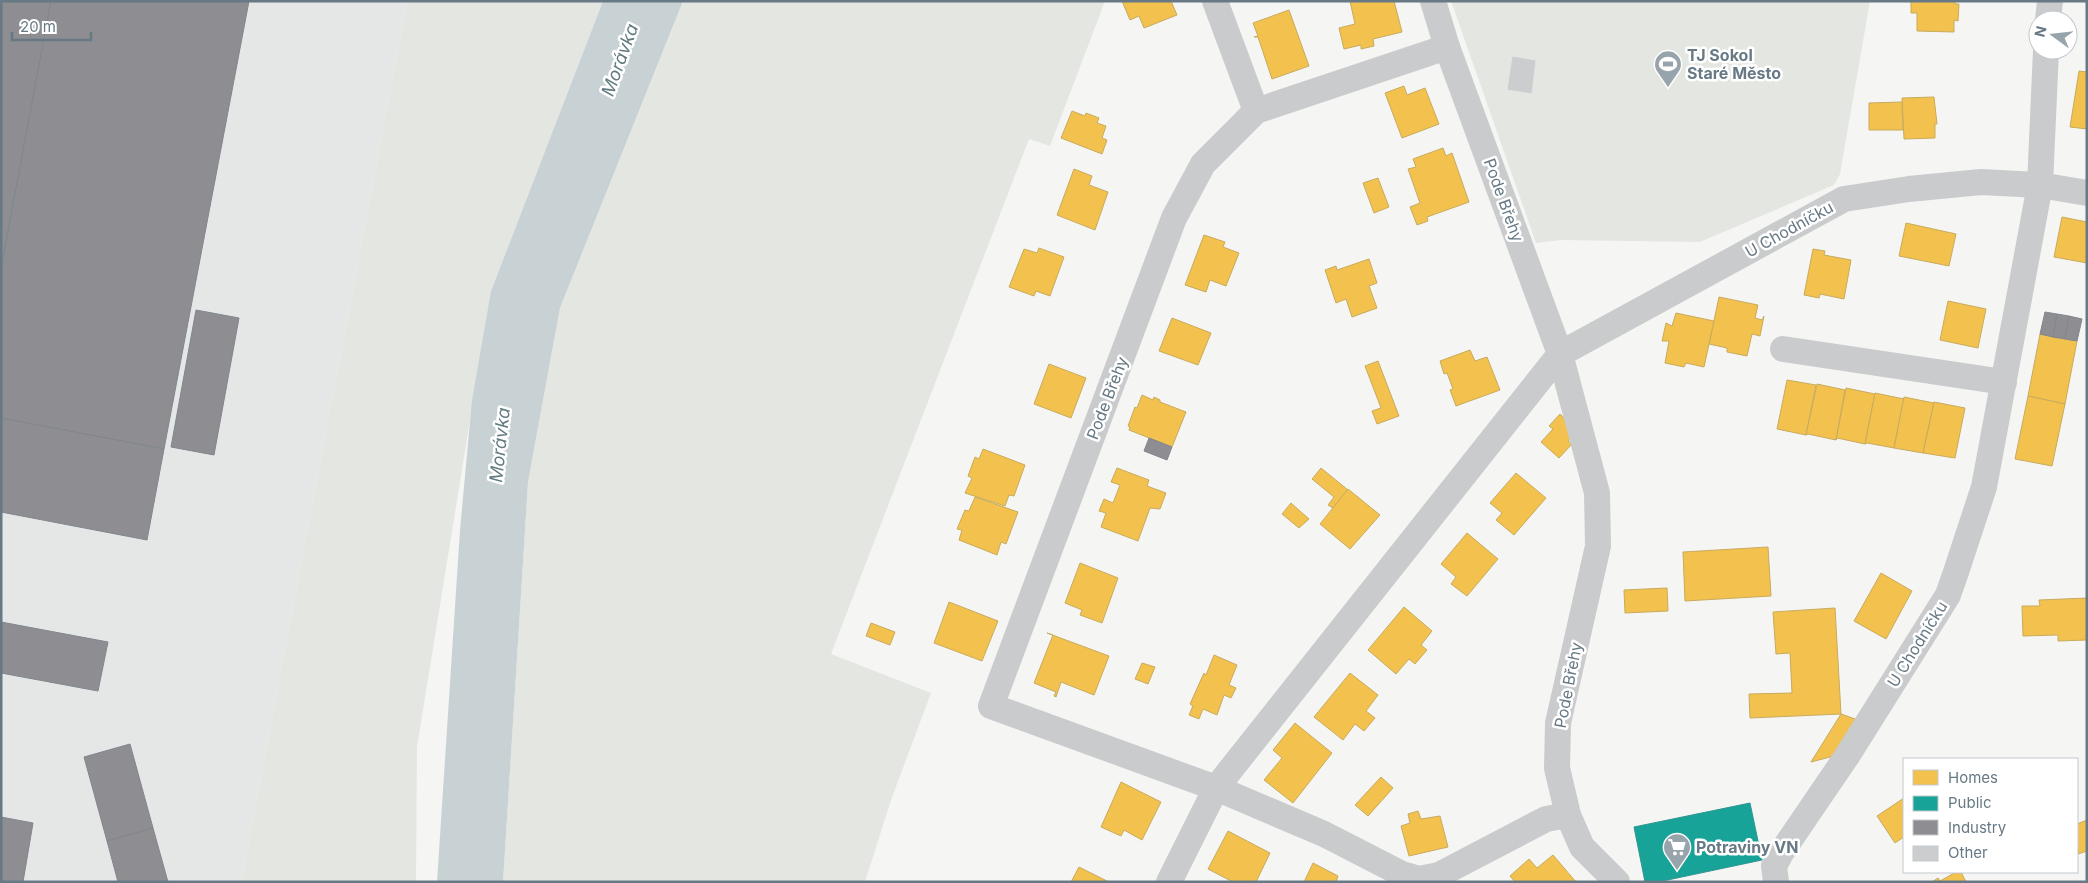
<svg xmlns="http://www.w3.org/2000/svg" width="2088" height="883" viewBox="0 0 2088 883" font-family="Inter,sans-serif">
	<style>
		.built { fill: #e5e7e7 }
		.green { fill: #e4e7e1 }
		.water { fill: #c8d2d4 }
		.homes { fill: #f2c14e; stroke: #c8ab5e }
		.public { fill: #17a398; stroke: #2f9692 }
		.industry { fill: #8d8d92; stroke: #81878e }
		.building { fill: #cbcdce; stroke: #e4e4e4 }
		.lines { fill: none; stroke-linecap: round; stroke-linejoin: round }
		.minor { stroke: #cacbcc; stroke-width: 26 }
		.labels { text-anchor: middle; stroke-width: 5; stroke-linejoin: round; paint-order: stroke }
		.poi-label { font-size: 16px; font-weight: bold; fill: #667984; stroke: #fff; text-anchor: start }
		.street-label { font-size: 16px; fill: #667984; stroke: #fff }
		.water-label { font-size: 18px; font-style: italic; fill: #627b80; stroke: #fff }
	</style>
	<rect width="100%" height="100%" fill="#f5f5f4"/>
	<path class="built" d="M1,1H407L241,882H1Z"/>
	<g class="green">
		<path d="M407,1H603L491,291L417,747L416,882H241Z"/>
		<path d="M683,1H1105L1050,146L1029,139L831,654L931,693L891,800L865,882H503L528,482L560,308Z"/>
		<path d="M1451,1H1870L1840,174L1834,185L1700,242L1561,240L1536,243Z"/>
	</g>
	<path class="water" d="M603,1H683L560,308L528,482L503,882H437L460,530L472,400L491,291Z"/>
	<g class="homes">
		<path d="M1122,1H1171L1177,15L1144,28L1139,16L1130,20Z"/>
		<path d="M1350,1H1394L1402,32L1373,39L1374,46L1361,49V45L1344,49L1339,28L1355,24Z"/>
		<path d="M1911,1H1955V4H1959L1958,21L1954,20V32L1917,31V13H1911Z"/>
		<path d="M1289,10L1309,66L1272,79L1258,37H1254L1258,36L1253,23Z"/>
		<path d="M2079,71L2087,72V129L2070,127Z"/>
		<path d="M1404,86L1407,95L1425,88L1439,124L1402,138L1385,93Z"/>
		<path d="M1934,97L1937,124H1935V138L1904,139L1902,98Z"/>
		<path d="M1902,102L1903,130H1869V103Z"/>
		<path d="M1072,111L1085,116L1086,113L1099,118L1097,123L1106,126L1102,138L1107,140L1102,154L1061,138Z"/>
		<path d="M1443,148L1446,156L1452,153L1469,202L1427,217L1428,221L1417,225L1410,207L1420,203L1408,169L1416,167L1413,159Z"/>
		<path d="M1074,169L1092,176L1089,185L1108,192L1095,230L1057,215Z"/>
		<path d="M1378,178L1389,207L1374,213L1363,183Z"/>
		<path d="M2062,217L2087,222V263L2054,257Z"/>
		<path d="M1906,223L1956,234L1949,266L1899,256Z"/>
		<path d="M1204,235L1225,242L1223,247L1239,253L1226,286L1210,280L1206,292L1185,285Z"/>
		<path d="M1039,248L1064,257L1050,296L1036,291L1034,296L1009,287L1024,249L1037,253Z"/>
		<path d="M1813,249L1825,251L1824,255L1851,260L1844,299L1820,294L1819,298L1804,295Z"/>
		<path d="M1369,259L1377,283L1369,286L1377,308L1352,317L1346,299L1336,303L1325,270L1336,266L1337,270Z"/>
		<path d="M1719,297L1758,305L1755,318L1762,320L1764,316L1760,336L1752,334L1747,356L1727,352V348L1709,344Z"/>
		<path d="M1948,301L1986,309L1978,348L1940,340Z"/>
		<path d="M1676,313L1714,321L1704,367L1686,363L1684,367L1665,363L1669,341H1662L1666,323L1672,326Z"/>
		<path d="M1172,318L1211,333L1198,365L1159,351Z"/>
		<path d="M2040,334L2077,341L2065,404L2028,396Z"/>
		<path d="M1470,350L1475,361L1487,357L1500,390L1456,406L1450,390L1453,389L1447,373L1444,374L1440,361Z"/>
		<path d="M1378,361L1399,416L1377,424L1372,411L1381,408L1365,366Z"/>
		<path d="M1049,364L1086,378L1071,418L1034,404Z"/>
		<path d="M1787,380L1816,385L1806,435L1777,429Z"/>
		<path d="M1817,384L1845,390L1836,440L1808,434L1806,435Z"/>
		<path d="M1846,388L1875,394L1865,444L1837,438L1836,440Z"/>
		<path d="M1875,393L1904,399L1894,448L1867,443L1865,444Z"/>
		<path d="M1142,395L1153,400L1154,397L1160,400V402L1186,412L1172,447L1129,430L1130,427L1128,426L1135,407L1137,408Z"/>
		<path d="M2028,396L2065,404L2052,466L2015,459Z"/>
		<path d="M1904,397L1934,403L1923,453L1894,448Z"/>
		<path d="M1934,402L1965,408L1955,458L1923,453Z"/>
		<path d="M1560,414L1577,430L1568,441L1572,444L1559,458L1541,442L1553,429L1549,426Z"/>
		<path d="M983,449L1025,465L1014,496L1009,495L1005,506L965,493L972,478L968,476L975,457L979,459Z"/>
		<path d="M1117,468L1149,480L1147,486L1166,493L1160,509L1150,508L1138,541L1101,527L1106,513L1099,511L1104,499L1113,503L1120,485L1111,482Z"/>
		<path d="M1321,468L1348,490L1333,508L1328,505L1334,497L1312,479Z"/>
		<path d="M1516,473L1546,498L1514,535L1496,520L1502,513L1490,503Z"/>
		<path d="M1348,489L1380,515L1350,549L1320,524Z"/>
		<path d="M975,497L1018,512L1006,544L1001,542L997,555L959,540L962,530L957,529L965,510L969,511Z"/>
		<path d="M1291,503L1309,519L1299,528L1282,514Z"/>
		<path d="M1467,533L1498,559L1467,596L1451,584L1456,577L1441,564Z"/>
		<path d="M1768,547L1771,596L1685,601L1683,552Z"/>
		<path d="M1080,563L1118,578L1102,623L1080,615L1082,610L1065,603Z"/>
		<path d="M1881,573L1912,591L1886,639L1854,621Z"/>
		<path d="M1667,588L1668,611L1625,613L1624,590Z"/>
		<path d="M2087,598V640L2058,641V635L2023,636L2022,606H2040L2039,600Z"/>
		<path d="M949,602L998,621L982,661L934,643Z"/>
		<path d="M1404,607L1432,631L1421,645L1427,650L1415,664L1409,659L1396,674L1368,650Z"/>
		<path d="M1835,608L1841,714L1750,718L1749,694L1792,693L1790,653L1776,654L1773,612Z"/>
		<path d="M871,623L895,632L890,645L866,636Z"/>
		<path d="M1047,633L1109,656L1094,695L1061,682L1056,697L1054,696L1056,692L1034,683L1053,635Z"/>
		<path d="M1214,655L1237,665L1229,685L1236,688L1231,698L1224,695L1217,715L1203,709L1199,719L1189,715L1193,706L1190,704L1204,673L1206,675Z"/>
		<path d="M1142,663L1155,667L1148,684L1135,679Z"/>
		<path d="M1350,673L1378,695L1366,711L1375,718L1364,731L1355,724L1343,740L1314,717Z"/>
		<path d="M1841,714L1858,720L1834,756L1811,762Z"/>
		<path d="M1295,723L1332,753L1293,803L1264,780L1282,758L1273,750Z"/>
		<path d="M1381,777L1393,788L1368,816L1355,805Z"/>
		<path d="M1121,782L1161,802L1142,840L1124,830L1121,836L1101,827Z"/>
		<path d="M1904,798V837L1895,843L1877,816Z"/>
		<path d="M1418,811L1421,819L1440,816L1448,847L1409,856L1401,826L1410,823L1408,814Z"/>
		<path d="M2087,820V851L2078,854L2077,824Z"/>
		<path d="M1228,831L1270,853L1256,882H1233L1208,869Z"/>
		<path d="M1553,855L1576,882H1515L1510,876L1529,859L1537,868Z"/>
		<path d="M1313,863L1338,876L1336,882H1304Z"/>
		<path d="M1079,867L1109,882H1071Z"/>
		<path d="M1956,872H1961L1966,882H1932L1938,878L1940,881Z"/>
	</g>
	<path class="public" d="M1750,803L1762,860L1658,882H1645L1634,827Z"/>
	<g class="industry">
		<path d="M1,1H51L1,269Z"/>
		<path d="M51,1H249L164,449L1,418V269Z"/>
		<path d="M196,310L239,318L214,455L171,447Z"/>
		<path d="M2045,312L2057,314L2053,337L2040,334Z"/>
		<path d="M2057,314L2069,316L2065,339L2053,337Z"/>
		<path d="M2069,316L2082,319L2077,341L2065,339Z"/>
		<path d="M1,418L164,449L147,540L1,512Z"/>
		<path d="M1149,438L1172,447L1167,460L1144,451Z"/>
		<path d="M1,622L108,642L98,691L1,673Z"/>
		<path d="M130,744L153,828L107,841L84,757Z"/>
		<path d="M1,817L33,823L23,882H1Z"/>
		<path d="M153,828L168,882H118L107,841Z"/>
	</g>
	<path class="building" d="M1512,56L1536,60L1532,94L1507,90Z"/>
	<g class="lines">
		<g class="minor">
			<path d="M1215,1L1256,111"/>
			<path d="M1433,1L1447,47L1560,354L1597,493L1598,546L1558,723L1557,768L1568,815L1582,847L1617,882"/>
			<path d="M2048,20L2050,1"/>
			<path d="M1447,47L1256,111L1203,164L1174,218L991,706L1216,788L1324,834L1402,874L1419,879L1439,875L1546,819L1568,815"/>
			<path d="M1783,349L2004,382"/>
			<path d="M1169,882L1216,788L1560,354L1844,199L1909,189L1981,182L2040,185L2087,193"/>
			<path d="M1776,882L1774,866L1781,853L1847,756L1948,595L1956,572L1984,487L2040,185L2046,50"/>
		</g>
	</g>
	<defs>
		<g id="stadium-pin" transform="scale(1.4375)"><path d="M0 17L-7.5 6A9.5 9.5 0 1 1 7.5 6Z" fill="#98a4ab" stroke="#fff"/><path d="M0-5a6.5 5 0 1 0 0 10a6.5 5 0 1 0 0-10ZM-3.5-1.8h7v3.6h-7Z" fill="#fff"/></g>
		<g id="supermarket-pin" transform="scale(1.4375)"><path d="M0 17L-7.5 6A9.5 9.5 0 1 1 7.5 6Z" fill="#98a4ab" stroke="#fff"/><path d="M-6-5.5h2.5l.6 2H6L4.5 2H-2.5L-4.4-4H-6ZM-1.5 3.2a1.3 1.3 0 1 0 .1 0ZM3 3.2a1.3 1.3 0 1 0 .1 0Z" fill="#fff"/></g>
	</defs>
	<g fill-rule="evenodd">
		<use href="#stadium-pin" x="1668" y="64"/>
		<use href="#supermarket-pin" x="1677" y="847"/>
	</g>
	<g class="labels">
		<g class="poi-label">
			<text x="1687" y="61">TJ Sokol<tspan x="1687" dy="18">Staré Město</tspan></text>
			<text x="1696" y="853">Potraviny VN</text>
		</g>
		<g class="street-label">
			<text transform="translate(1504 200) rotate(70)" y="6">Pode Břehy</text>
			<text transform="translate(1789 229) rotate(-29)" y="6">U Chodníčku</text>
			<text transform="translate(1107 398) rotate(-69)" y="6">Pode Břehy</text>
			<text transform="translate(1917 644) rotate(-58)" y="6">U Chodníčku</text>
			<text transform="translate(1568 685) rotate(-79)" y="6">Pode Břehy</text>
		</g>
		<g class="water-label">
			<text transform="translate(620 60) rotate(-70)" y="6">Morávka</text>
			<text transform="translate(500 445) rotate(-84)" y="6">Morávka</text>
		</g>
	</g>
	<rect width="2088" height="883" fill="none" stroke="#667984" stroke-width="5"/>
	<rect x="1903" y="758" width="175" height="115" fill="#ffffff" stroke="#c2c9ce"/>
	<rect x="1913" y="770" width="25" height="15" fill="#f2c14e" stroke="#c2c9ce"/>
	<text x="1948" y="783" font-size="15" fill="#667984">Homes</text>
	<rect x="1913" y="796" width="25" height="15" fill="#17a398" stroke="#c2c9ce"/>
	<text x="1948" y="808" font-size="15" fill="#667984">Public</text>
	<rect x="1913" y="820" width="25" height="15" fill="#8d8d92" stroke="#c2c9ce"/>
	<text x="1948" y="833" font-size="15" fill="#667984">Industry</text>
	<rect x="1913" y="846" width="25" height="15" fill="#cbcdce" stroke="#c2c9ce"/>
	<text x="1948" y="858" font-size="15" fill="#667984">Other</text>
	<g transform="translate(2053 35) rotate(285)"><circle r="24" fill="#ffffff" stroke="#c2c9ce"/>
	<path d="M0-4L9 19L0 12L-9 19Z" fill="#98a4ab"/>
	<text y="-8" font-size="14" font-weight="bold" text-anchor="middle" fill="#667984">N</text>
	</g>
	<path d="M12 32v8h79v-8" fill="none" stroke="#667984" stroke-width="2.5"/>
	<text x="20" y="32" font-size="15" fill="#667984" stroke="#ffffff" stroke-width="4" paint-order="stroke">20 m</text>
</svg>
